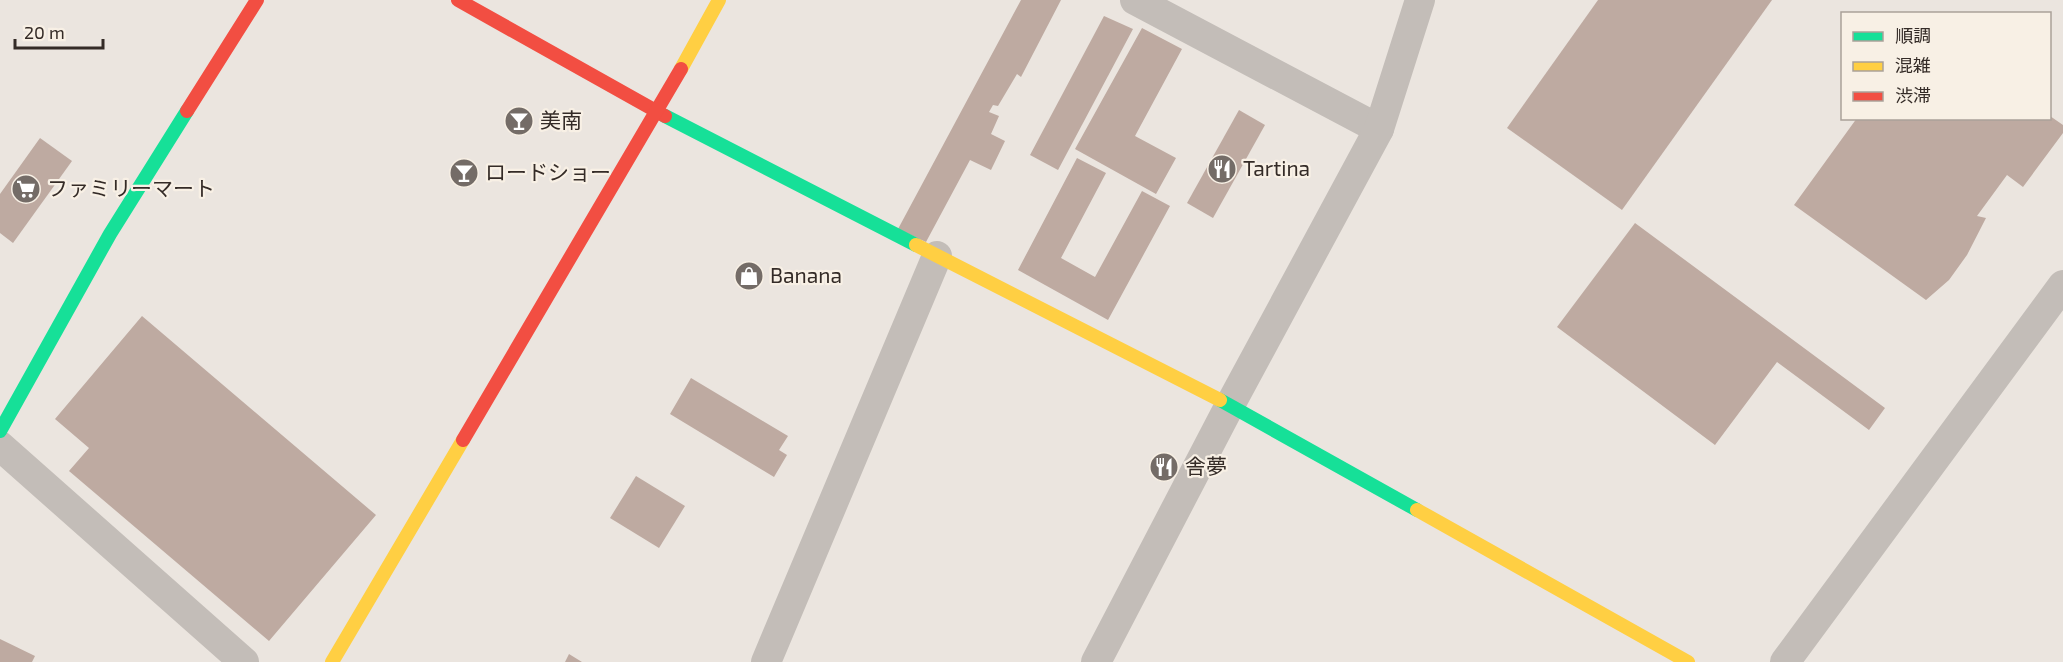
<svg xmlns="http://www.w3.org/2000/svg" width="2063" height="662" viewBox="0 0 2063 662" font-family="'Exo 2','Noto Sans JP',sans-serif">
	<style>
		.building { fill: #beaaa1 }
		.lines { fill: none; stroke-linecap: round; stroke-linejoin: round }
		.street { stroke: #c3bdb8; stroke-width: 30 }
		.fast { stroke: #16e098; stroke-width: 14 }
		.slow { stroke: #ffcf43; stroke-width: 14 }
		.jam { stroke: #f24e42; stroke-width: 14 }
		.labels { text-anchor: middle; stroke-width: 4.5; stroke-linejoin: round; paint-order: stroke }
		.poi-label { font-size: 21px; fill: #342b27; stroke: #f8f0e5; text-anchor: start }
	</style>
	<rect width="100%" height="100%" fill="#ebe5df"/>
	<g class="building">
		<path d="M1021,0H1061L1021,77L1017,74L998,106L993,105L989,112L999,116L991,134L1005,141L991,170L970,160L926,242L898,229Z"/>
		<path d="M1598,0H1772L1622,210L1507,128Z"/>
		<path d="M1104,16L1133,29L1058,170L1030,155Z"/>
		<path d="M1142,28L1182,49L1135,136L1176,158L1156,194L1075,149Z"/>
		<path d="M1239,110L1265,125L1213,218L1187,203Z"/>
		<path d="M2050,116L2063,125V133L2023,187L2007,175L1977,216L1986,218L1967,255L1949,280L1926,300L1794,205L1857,118H2050Z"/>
		<path d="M40,138L72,161L13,243L0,233V194Z"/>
		<path d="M1077,158L1106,173L1061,258L1095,277L1142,191L1170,206L1108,320L1018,270Z"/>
		<path d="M1635,223L1885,408L1869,430L1777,362L1715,445L1557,327Z"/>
		<path d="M142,316L376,515L269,641L69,471L89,448L55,419Z"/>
		<path d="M691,378L788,436L779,450L787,455L774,477L670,414Z"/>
		<path d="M636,476L685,506L659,548L610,518Z"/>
		<path d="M0,639L35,656L32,662H0Z"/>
		<path d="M569,654L582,662H565Z"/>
	</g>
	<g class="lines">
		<g class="street">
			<path d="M1135,0L1379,129"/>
			<path d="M0,446L244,662"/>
			<path d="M766,662L937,256"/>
			<path d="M1096,662L1230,405L1379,129L1420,0"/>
			<path d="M1785,662L2063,285"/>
		</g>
		<g class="fast">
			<path d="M665,116L916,245"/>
			<path d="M1220,400L1417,510"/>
			<path d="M0,431L110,234L187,111"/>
		</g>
		<g class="slow">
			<path d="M681,69L719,0"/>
			<path d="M916,245L1220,400"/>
			<path d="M1417,510L1688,662"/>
			<path d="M332,662L463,440"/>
		</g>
		<g class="jam">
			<path d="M458,0L665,116"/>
			<path d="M187,111L257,0"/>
			<path d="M463,440L681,69"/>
		</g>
	</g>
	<defs>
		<g id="bar-disc" transform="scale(1.5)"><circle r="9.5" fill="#746c67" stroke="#f8f0e5"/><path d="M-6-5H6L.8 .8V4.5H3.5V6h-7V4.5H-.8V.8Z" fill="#fff"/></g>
		<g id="restaurant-disc" transform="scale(1.5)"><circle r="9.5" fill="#746c67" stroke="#f8f0e5"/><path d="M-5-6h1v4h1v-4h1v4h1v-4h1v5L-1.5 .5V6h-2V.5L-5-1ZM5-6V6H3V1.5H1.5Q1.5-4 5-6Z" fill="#fff"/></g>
		<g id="supermarket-disc" transform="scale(1.5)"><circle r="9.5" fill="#746c67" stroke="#f8f0e5"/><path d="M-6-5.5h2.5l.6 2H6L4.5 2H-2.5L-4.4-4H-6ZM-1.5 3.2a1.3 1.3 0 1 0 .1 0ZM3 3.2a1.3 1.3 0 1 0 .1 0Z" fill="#fff"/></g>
		<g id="shop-disc" transform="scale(1.5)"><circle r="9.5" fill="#746c67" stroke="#f8f0e5"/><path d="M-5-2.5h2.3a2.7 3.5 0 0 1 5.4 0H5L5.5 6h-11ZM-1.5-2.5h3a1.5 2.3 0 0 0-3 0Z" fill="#fff"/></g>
	</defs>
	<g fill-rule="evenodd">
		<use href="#bar-disc" x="519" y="121"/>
		<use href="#restaurant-disc" x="1222" y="169"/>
		<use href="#bar-disc" x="464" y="173"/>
		<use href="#supermarket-disc" x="26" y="189"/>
		<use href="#shop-disc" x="749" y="276"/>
		<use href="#restaurant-disc" x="1164" y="467"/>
	</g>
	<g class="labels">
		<g class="poi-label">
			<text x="540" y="128">美南</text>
			<text x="1243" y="176">Tartina</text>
			<text x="485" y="180">ロードショー</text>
			<text x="47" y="196">ファミリーマート</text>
			<text x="770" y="283">Banana</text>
			<text x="1185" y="474">舎夢</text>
		</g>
	</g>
	<rect x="1841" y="12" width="210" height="108" fill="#f8f0e5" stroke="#aaa199" stroke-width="1.5"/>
	<rect x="1853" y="32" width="30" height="9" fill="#16e098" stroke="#aaa199" stroke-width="1.5"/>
	<text x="1895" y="42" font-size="18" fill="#342b27">順調</text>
	<rect x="1853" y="62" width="30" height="9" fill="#ffcf43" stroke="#aaa199" stroke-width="1.5"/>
	<text x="1895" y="72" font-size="18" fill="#342b27">混雑</text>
	<rect x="1853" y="92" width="30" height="9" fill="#f24e42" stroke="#aaa199" stroke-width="1.5"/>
	<text x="1895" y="102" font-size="18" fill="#342b27">渋滞</text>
	<path d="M15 39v9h88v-9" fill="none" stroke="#342b27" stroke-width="3"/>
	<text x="24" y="39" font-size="18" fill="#342b27" stroke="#f8f0e5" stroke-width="4.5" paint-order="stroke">20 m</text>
</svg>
